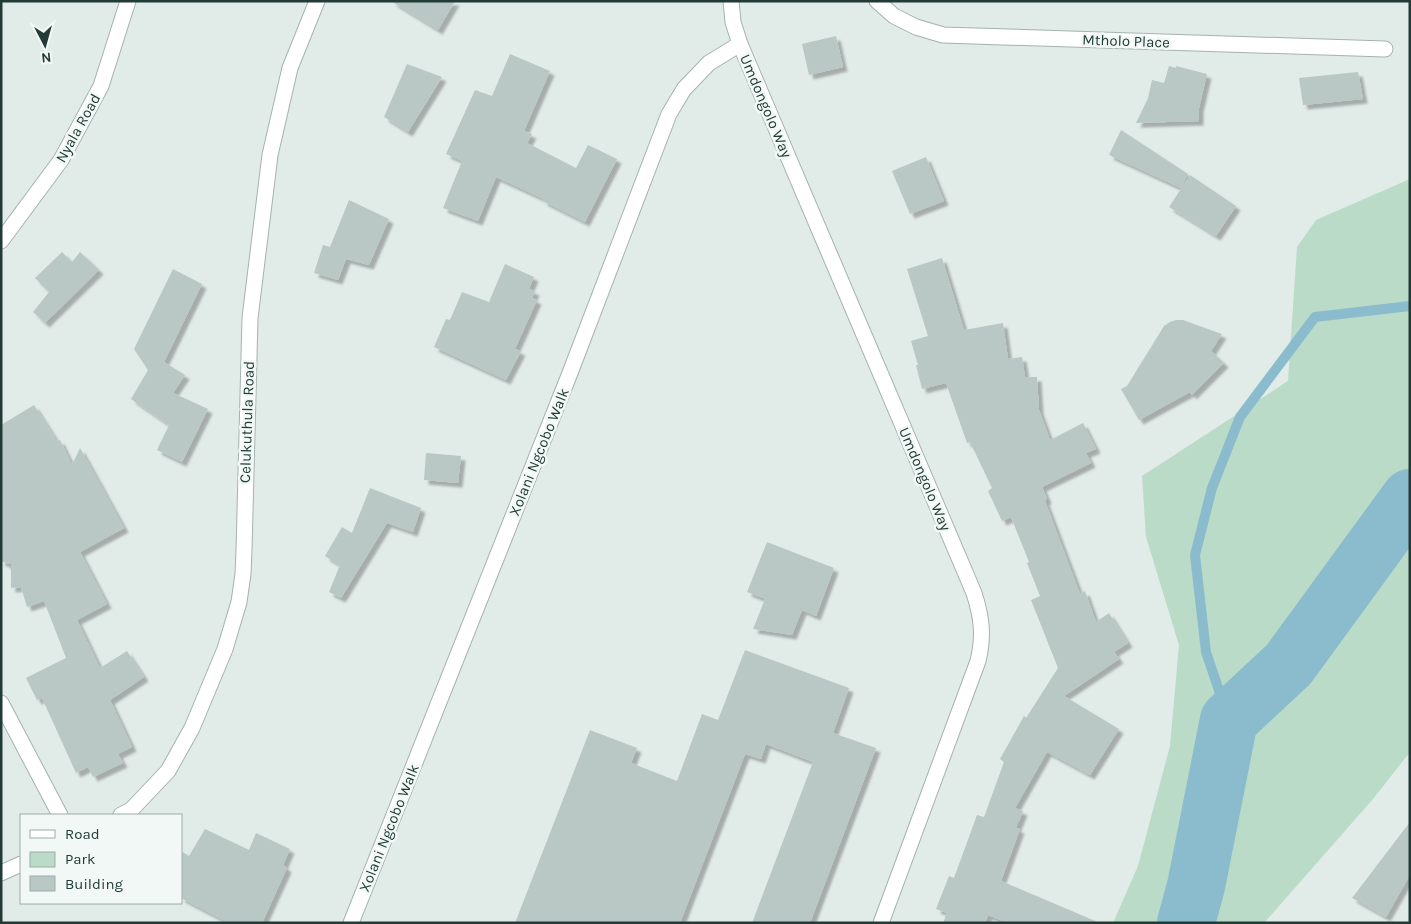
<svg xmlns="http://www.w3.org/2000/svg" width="1411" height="924" viewBox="0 0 1411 924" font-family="Karla,sans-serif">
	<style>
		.green { fill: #badbc7 }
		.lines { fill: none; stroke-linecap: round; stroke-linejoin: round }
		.stream { stroke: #8abcce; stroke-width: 10 }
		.river { stroke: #8abcce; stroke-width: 58 }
		.building { fill: #b9c8c4; filter: url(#shadow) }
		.minor-casing { stroke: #a4b3af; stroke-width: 17 }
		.tertiary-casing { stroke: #a4b3af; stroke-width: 17 }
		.minor { stroke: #fff; stroke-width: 15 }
		.tertiary { stroke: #fff; stroke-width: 15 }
		.labels { text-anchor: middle; stroke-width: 5; stroke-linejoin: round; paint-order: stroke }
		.street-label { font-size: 15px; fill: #223b37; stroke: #f1f8f5 }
	</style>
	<defs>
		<filter id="shadow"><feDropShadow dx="4.5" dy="4.5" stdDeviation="1" flood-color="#0004"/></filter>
	</defs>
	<rect width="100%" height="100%" fill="#e1ebe8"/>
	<path class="green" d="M1410,179V752L1373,799L1264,923H1113L1138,866L1170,746L1179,645L1146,537L1142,476L1288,381L1297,247L1316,220Z"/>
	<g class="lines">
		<path class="stream" d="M1229,720L1206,652L1195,555L1212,488L1240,417L1315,317L1410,306"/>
		<path class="river" d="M1186,923L1196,886L1229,720L1289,664L1410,498"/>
	</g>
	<g class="building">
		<path d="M391,1H455L438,30Z"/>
		<path d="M836,36L843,67L809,75L802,44Z"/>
		<path d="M510,54L550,71L524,131L532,134L527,143L576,168L588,145L617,159L585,222L543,201L544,199L496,177L478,221L443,208L462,161L446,154L475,90L492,96Z"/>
		<path d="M407,64L442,77L408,132L384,117Z"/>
		<path d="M1169,66L1176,68V66L1207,74L1199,108V121L1136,123L1148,98L1152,80L1164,83Z"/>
		<path d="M1358,72L1363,99L1303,105L1299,78Z"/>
		<path d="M1121,130L1188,174L1181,188L1109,155Z"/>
		<path d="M926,157L944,201L910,214L892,171Z"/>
		<path d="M1190,175L1236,206L1216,236L1169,207Z"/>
		<path d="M349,200L389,219L369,265L346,259L338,280L314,273L323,245L330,247Z"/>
		<path d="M62,252L72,262L80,252L99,270L45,323L33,312L49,292L35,278Z"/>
		<path d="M942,258L964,330L1003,323L1008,359L1022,357L1025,377H1037L1039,410L1050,440L1083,423L1096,449L1086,453L1091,463L1042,487L1047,499L1045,501L1080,594L1085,591L1096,622L1109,613L1128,643L1114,652L1119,659L1064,696L1119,729L1090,775L1047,752L1015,808L1023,811L1016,828L1020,829L1001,881L1100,923H1008L988,915L985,923H943L947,913L936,909L949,876L954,878L977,815L984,817L1004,762L1000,759L1024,716L1026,718L1058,668L1031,600L1040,596L1027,563L1029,562L1011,517L1002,521L988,491L992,488L970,442L967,443L946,383L922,389L916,365H918L911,341L928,336L907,269Z"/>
		<path d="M505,264L534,277L529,289L535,291L532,298L537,300L515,349L521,351L506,380L434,347L446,319L450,320L462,292L489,302Z"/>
		<path d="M173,269L202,284L164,362L185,375L173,393L208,409L182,462L157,450L169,425L131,399L148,370L134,349Z"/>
		<path d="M1176,320H1183L1222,334L1211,351L1224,363L1192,395L1190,392L1139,420L1121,389L1127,386L1164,326L1170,322Z"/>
		<path d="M34,405L57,441L60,440L72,465L80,448L124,528L80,552L107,604L77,620L100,668L127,651L144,677L110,700L132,747L118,754L123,763L93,777L88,767L76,773L42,698L37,700L26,678L66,658L44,601L27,607L21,587L11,588V563L5,564V562H1V425Z"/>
		<path d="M426,453L461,456L458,483L424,480Z"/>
		<path d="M370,488L421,508L413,532L387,523L341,598L329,592L340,565L325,556L342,527L352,533Z"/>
		<path d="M767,542L834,568L816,616L802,610L792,635L753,629L765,599L747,592Z"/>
		<path d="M745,650L849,688L833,733L876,748L810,923H752L813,762L766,744L761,759L745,754L680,923H515L590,730L637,748L631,763L677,781L702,714L718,720Z"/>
		<path d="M1410,822V875L1386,917L1352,898Z"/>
		<path d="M205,829L249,850L256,833L290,849L283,865L287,868L262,923H229L181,898V851L189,856Z"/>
	</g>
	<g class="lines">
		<g class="minor-casing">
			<g id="minor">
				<path d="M731,1L733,22L740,44L974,593C982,618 984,636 978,661L881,923"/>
				<path d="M877,1L894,16L916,27L943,35L1385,49"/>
				<path d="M1,703L60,815"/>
				<path d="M121,815L131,810L168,771L192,728L225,649L239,602L243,574L244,550L250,318L270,155L290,68L317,1"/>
				<path d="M1,873L21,864"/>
				<path d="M351,923L570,373L669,114L684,89L709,63L740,44"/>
			</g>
		</g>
		<g class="tertiary-casing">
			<path id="tertiary" d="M1,241L61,160L101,86L128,1"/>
		</g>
		<use href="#minor" class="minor"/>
		<use href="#tertiary" class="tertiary"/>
	</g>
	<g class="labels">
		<g class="street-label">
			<text transform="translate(1126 41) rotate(2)" y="5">Mtholo Place</text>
			<text transform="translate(766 106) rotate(67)" y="5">Umdongolo Way</text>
			<text transform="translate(78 128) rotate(-61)" y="5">Nyala Road</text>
			<text transform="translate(247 422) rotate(-88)" y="5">Celukuthula Road</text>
			<text transform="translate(539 452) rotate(-68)" y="5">Xolani Ngcobo Walk</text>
			<text transform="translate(925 479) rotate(67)" y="5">Umdongolo Way</text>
			<text transform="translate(389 828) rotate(-68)" y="5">Xolani Ngcobo Walk</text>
		</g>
	</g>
	<rect width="1411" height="924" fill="none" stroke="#223b37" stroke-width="5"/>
	<rect x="20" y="814" width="162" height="90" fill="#f1f8f5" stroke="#9eaca9"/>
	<rect x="30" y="830" width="25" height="8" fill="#ffffff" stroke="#9eaca9"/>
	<text x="65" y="839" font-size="15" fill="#223b37">Road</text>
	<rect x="30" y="852" width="25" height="15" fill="#badbc7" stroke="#9eaca9"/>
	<text x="65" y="864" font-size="15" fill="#223b37">Park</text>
	<rect x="30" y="876" width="25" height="15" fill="#b9c8c4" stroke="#9eaca9"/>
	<text x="65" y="889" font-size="15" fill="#223b37">Building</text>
	<g transform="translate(45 45) rotate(174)" stroke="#f1f8f5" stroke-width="4" paint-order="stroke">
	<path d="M0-4L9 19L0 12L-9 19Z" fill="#223b37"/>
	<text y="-8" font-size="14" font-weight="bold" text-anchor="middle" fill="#223b37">N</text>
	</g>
</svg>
